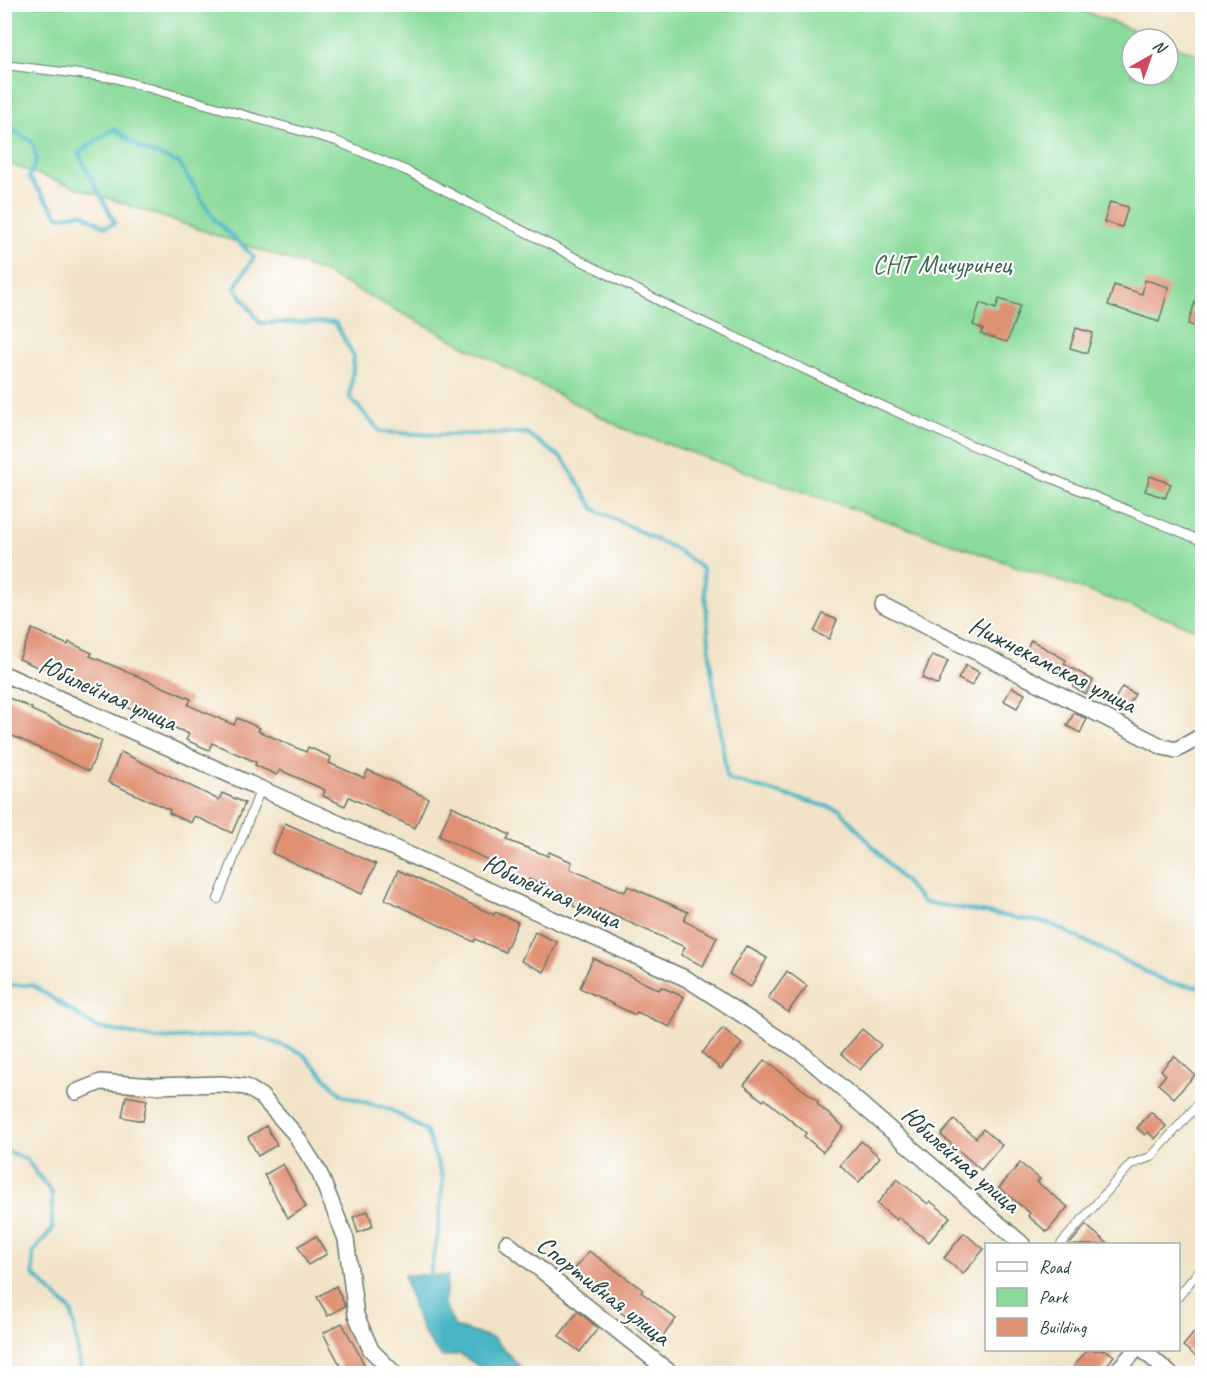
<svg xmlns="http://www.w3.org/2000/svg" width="1207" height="1378" viewBox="0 0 1207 1378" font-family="Caveat,sans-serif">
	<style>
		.green { fill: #8adb9b; stroke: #548c68; stroke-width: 1.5 }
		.water { fill: #49b6c5; stroke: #347a7c; stroke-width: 1.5 }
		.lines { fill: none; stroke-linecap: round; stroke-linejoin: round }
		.stream { stroke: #49b6c5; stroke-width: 4 }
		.building { fill: #e09073 }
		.service-casing { stroke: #687767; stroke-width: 10 }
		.minor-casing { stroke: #687767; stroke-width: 18 }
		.service { stroke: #fff; stroke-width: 8 }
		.minor { stroke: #fff; stroke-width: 15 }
		.labels { text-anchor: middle; stroke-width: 4.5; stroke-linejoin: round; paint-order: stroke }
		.park-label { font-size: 26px; fill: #3a644e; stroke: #fff }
		.street-label { font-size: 26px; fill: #1f3d34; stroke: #fff }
	</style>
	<rect width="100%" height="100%" fill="#fff"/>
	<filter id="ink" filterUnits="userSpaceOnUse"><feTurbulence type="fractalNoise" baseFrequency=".0167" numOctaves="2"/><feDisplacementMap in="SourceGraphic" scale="12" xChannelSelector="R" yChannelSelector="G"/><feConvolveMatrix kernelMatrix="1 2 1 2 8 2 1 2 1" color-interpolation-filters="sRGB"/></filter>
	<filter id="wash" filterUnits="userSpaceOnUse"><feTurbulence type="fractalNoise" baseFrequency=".008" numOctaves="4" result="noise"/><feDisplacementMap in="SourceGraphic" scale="24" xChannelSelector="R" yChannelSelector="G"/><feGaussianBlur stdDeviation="1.35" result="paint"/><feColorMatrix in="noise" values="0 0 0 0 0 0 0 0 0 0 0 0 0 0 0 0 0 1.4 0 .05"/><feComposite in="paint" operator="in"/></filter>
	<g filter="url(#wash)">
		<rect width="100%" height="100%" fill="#f1e3c7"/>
		<path class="green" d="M1064,4L1157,39H1132V75H1168V43L1202,56V631L624,429L321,271L5,163L4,5Z"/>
		<path class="water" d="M404,1275L448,1276L444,1304L455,1327L493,1338L526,1373H489L460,1354L443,1357C418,1334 413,1307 404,1275Z"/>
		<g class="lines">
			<g class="stream">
				<path d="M4,123L32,142L37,159L29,177L59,217L82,213L105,227L115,223L78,153L114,129L142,149L179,163L214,219L254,257L235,287L260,323L335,322L354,357L350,398L381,432L437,435L526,433L563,459L594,509L677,550L703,569L711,667L727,779L840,810L923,902L1051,924L1169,983L1202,987"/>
				<path d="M4,985H33L95,1027L157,1039L253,1034L302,1053L342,1095L391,1110L426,1131L443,1178L438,1232L429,1279"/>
				<path d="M4,1150L26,1159L52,1193V1230L33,1252V1274L72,1312L81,1374"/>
			</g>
		</g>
		<g id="blocks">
			<g class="building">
				<path d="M1110,202L1128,207L1122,227L1104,222Z"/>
				<path d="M1145,280L1169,287L1159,322L1108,305L1114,285L1142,294Z"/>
				<path d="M999,299L1020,306L1007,342L981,334L983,329L973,325L980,303L996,309Z"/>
				<path d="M1195,302L1203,305V329L1188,324Z"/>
				<path d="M1076,328L1093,333L1087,353L1070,348Z"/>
				<path d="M1150,476L1171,484L1165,498L1145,491Z"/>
				<path d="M823,614L837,620L829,639L814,632Z"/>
				<path d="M32,629L68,645L69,642L92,653L90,656L191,699L188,705L234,725L237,718L260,728L258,731L306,752L308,747L331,757L329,763L364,778L368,770L428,798L415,828L349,797L345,806L323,796L325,790L280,770L277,775L255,765L256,762L212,743L209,750L186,740L189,734L91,692L92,689L43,667L42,669L19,659Z"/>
				<path d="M1031,640L1066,660L1064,664L1093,680L1086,694L1073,687L1075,683L1024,654Z"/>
				<path d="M932,655L948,661L938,685L922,678Z"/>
				<path d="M966,665L979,672L972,686L958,679Z"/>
				<path d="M1012,687L1025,694L1017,708L1004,701Z"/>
				<path d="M1122,687L1135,694L1127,708L1114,701Z"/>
				<path d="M9,698L32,708L31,710L102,741L89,771L4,732V709Z"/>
				<path d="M1074,713L1087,719L1080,733L1067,726Z"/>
				<path d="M121,752L219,800L222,793L245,803L232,833L194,816L191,823L169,813L170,810L108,782Z"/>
				<path d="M452,806L510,835L507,840L548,856L549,852L572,862L570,869L625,892L628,886L688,912L684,921L717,937L703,966L681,955L685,947L599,909L596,915L573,906L575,899L529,879L527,883L504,874L506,869L439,836Z"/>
				<path d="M285,823L376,864L362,894L272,853Z"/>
				<path d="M398,870L494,915L495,912L518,922L505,952L475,939L474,942L385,899Z"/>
				<path d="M535,932L557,942L544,972L521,961Z"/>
				<path d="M746,946L767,958L751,987L729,974Z"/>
				<path d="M593,958L659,990L661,987L684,997L670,1027L637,1012L635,1015L580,988Z"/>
				<path d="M787,971L807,986L788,1012L768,998Z"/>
				<path d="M723,1028L742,1044L721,1069L702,1053Z"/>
				<path d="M862,1029L881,1045L860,1070L841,1054Z"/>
				<path d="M1174,1056L1195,1075L1174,1098L1158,1084L1166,1075L1161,1070Z"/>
				<path d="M765,1060L819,1102L817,1104L844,1127L823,1152L804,1136L806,1133L765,1099L763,1101L744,1085Z"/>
				<path d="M126,1096L147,1100L143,1121L122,1117Z"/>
				<path d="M1151,1112L1166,1126L1155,1139L1148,1132L1145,1135L1137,1128Z"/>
				<path d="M954,1120L976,1138L983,1129L1002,1145L981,1170L941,1135Z"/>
				<path d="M266,1126L277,1145L258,1156L248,1137Z"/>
				<path d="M861,1141L880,1157L859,1182L840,1166Z"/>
				<path d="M1020,1163L1040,1179L1037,1182L1068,1207L1047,1232L1028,1216L1030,1213L999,1188Z"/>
				<path d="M283,1164L306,1207L288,1218L264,1175Z"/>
				<path d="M897,1179L928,1204L930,1201L950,1217L929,1242L898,1217L896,1220L877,1204Z"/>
				<path d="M368,1211L373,1226L358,1233L353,1217Z"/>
				<path d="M1086,1225L1109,1245H1069Z"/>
				<path d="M964,1233L984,1249L963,1274L944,1258Z"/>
				<path d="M316,1236L327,1254L308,1265L298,1246Z"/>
				<path d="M589,1251L643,1290L641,1292L676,1319L657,1344L636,1327L638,1325L570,1275Z"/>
				<path d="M336,1286L345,1306L328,1316L317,1297Z"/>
				<path d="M578,1311L598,1328L580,1352L559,1336Z"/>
				<path d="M1203,1322V1362L1183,1346Z"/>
				<path d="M342,1323L360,1356L369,1374H345L323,1333Z"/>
				<path d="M1087,1350H1106L1114,1356L1100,1374H1084L1074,1366Z"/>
			</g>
		</g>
	</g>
	<g filter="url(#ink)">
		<use href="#blocks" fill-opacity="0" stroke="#687767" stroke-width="1.5"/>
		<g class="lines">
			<g class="service-casing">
				<g id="service">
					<path d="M4,65L114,78L336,141L407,171L671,307L857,394L947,435L1202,541"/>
					<path d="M218,899L261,788"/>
					<path d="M1061,1244L1131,1164L1151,1157L1202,1100"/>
					<path d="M1178,1297L1202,1267"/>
				</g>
			</g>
			<g class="minor-casing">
				<g id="minor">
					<path d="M882,604L1163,747L1176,750L1202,736"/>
					<path d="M4,674L687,979L803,1054L1022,1244"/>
					<path d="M76,1092L101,1082L154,1086L222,1084L246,1087L261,1096L295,1134L319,1172L346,1239L356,1315L371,1350L395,1374"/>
					<path d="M507,1243L672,1374"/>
					<path d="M1143,1350L1170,1374"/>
					<path d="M1114,1374L1136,1350"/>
				</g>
			</g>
			<use href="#service" class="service"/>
			<use href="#minor" class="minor"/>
		</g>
	</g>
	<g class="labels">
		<g class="park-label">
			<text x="942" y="273">СНТ Мичуринец</text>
		</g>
		<g class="street-label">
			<text transform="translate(1053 664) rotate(27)" y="9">Нижнекамская улица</text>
			<text transform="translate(108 693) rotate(24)" y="9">Юбилейная улица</text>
			<text transform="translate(552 891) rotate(24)" y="9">Юбилейная улица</text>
			<text transform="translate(961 1159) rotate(41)" y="9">Юбилейная улица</text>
			<text transform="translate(604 1290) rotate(38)" y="9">Спортивная улица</text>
		</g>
	</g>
	<rect width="1207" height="1378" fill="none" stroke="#fff" stroke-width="24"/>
	<rect x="985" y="1243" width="195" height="108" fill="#ffffff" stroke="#a5b1ae" stroke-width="1.5"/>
	<rect x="997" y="1262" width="30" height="9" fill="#ffffff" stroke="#a5b1ae" stroke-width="1.5"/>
	<text x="1039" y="1273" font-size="18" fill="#1f3d34">Road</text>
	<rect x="997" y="1288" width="30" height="18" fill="#8adb9b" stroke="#a5b1ae" stroke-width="1.5"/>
	<text x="1039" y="1303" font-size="18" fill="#1f3d34">Park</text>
	<rect x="997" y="1318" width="30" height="18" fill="#e09073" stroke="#a5b1ae" stroke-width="1.5"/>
	<text x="1039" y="1333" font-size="18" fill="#1f3d34">Building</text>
	<g transform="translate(1150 57) rotate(40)"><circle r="28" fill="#ffffff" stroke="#a5b1ae" stroke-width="1.5"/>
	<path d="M0-4.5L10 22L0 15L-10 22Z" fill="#d1495b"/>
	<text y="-9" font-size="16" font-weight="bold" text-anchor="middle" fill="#1f3d34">N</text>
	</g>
</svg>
